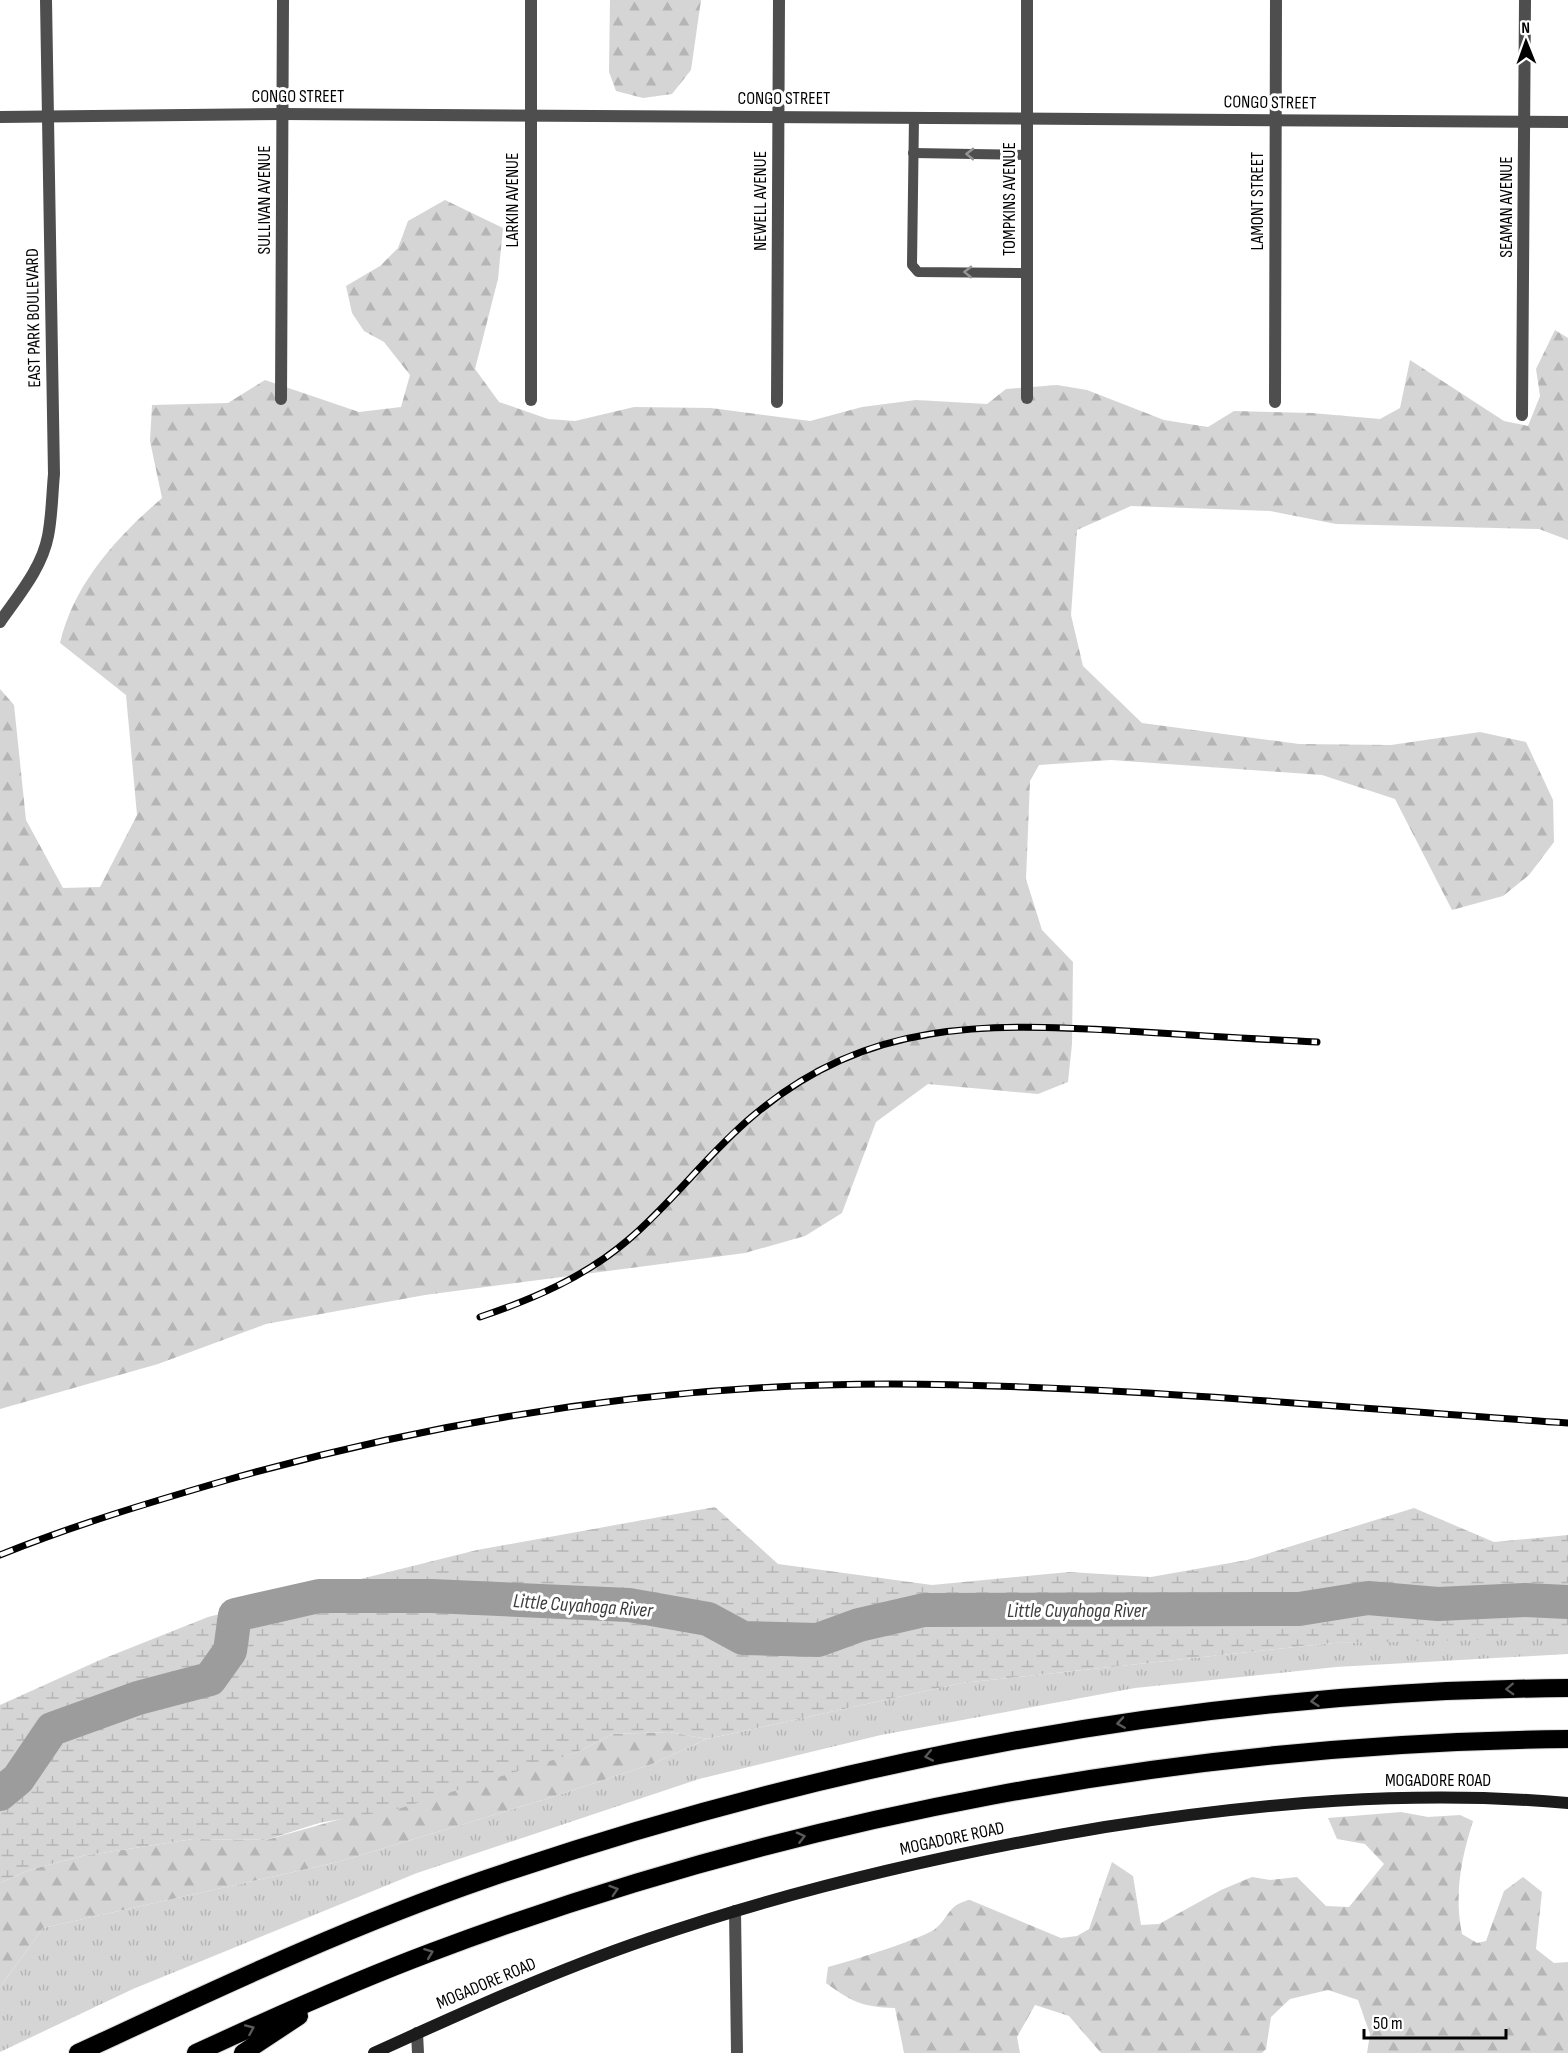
<svg xmlns="http://www.w3.org/2000/svg" width="1568" height="2053" viewBox="0 0 1568 2053" font-family="'Sofia Sans Condensed',sans-serif">
	<style>
		.grass { fill: url(#grass-tufts) }
		.forest { fill: url(#forest-firs) }
		.wetland { fill: url(#wetland-marsh) }
		.lines { fill: none; stroke-linecap: round; stroke-linejoin: round }
		.river { stroke: #9c9c9c; stroke-width: 34 }
		.highway-casing { stroke: #dbdbdb; stroke-width: 20 }
		.lane { stroke: #4e4e4e; stroke-width: 10 }
		.street { stroke: #4e4e4e; stroke-width: 12 }
		.secondary { stroke: #1b1b1b; stroke-width: 12 }
		.highway { stroke: #000; stroke-width: 18 }
		.rail-casing { stroke: #000; stroke-width: 7 }
		.rail { stroke: #fff; stroke-width: 4.5; stroke-dasharray: 14; stroke-linecap: butt }
		.oneway { stroke: #959595 }
		.oneway2 { stroke: #595959 }
		.labels { text-anchor: middle; stroke-width: 6; stroke-linejoin: round; paint-order: stroke }
		.street-label { font-size: 18px; fill: #000; stroke: #fff }
		.water-label { font-size: 20px; font-style: italic; fill: #3d3d3d; stroke: #fff }
	</style>
	<defs>
		<pattern id="grass-tufts" width="24" height="20" patternUnits="userSpaceOnUse" patternTransform="scale(1.5)"><rect width="24" height="20" fill="#d5d5d5"/><path d="M3 7l-1-3M5 7V3M7 7l1-3M15 17l-1-3M17 17v-4M19 17l1-3" fill="none" stroke="#b5b5b5"/></pattern>
		<pattern id="forest-firs" width="22" height="20" patternUnits="userSpaceOnUse" patternTransform="scale(1.5)"><rect width="22" height="20" fill="#d5d5d5"/><path d="M5 1l3.5 6h-7zM16 11l3.5 6h-7z" fill="#b5b5b5"/></pattern>
		<pattern id="wetland-marsh" width="20" height="14" patternUnits="userSpaceOnUse" patternTransform="scale(1.5)"><rect width="20" height="14" fill="#d5d5d5"/><path d="M1 5h8M5 5V1M11 12h8M15 12V8" fill="none" stroke="#b5b5b5"/></pattern>
	</defs>
	<rect width="100%" height="100%" fill="#fff"/>
	<path class="grass" d="M1568,1636V1654L1336,1667L1135,1688L881,1735L699,1779L417,1873L133,1989L0,2052V1987L43,1928L338,1862L546,1799L652,1764L707,1739L962,1683L1333,1643Z"/>
	<g class="forest">
		<path d="M610,0H701L691,70L672,94L643,98L616,91L609,72Z"/>
		<path d="M445,200L503,228L498,279L475,369L499,402L548,419L575,421L634,407L711,408L810,421L862,407L916,400L987,404L1006,389L1057,385L1087,390L1164,420L1208,427L1234,411L1312,413L1380,419L1400,408L1410,360L1504,421L1528,426L1540,396L1536,369L1555,330L1568,338V540L1539,529L1336,524L1270,511L1131,506L1077,530L1071,615L1083,666L1142,723L1299,744L1391,745L1480,732L1526,742L1553,800L1554,842L1529,875L1503,896L1452,910L1395,799L1322,775L1111,760L1039,765L1030,781L1026,879L1042,930L1073,962L1072,1044L1068,1082L1038,1094L928,1084L876,1122L842,1213L805,1236L745,1253L425,1295L266,1324L158,1364L0,1409V689L14,705L26,820L63,888L100,887L137,815L126,695L60,643C74,583 117,537 162,498L150,441L152,405L228,403L265,380L359,412L401,407L410,375L384,342L364,331L352,313L346,286L380,266L398,248L408,221Z"/>
		<path d="M669,1732L707,1739L652,1764L546,1799L338,1862L43,1928L0,1987V1883L29,1870L82,1856L193,1839L266,1840L575,1753L613,1734Z"/>
		<path d="M1401,1812L1428,1817L1460,1815L1473,1821C1461,1859 1454,1895 1462,1934L1477,1943L1486,1941L1504,1891L1523,1877L1542,1892L1536,1949L1554,1963L1568,1962V2053H1367L1370,2034L1358,2000L1328,1990L1290,1999L1271,2017L1266,2049L1262,2053H1101L1069,2016L1035,2005L1017,2037L1020,2053H904L895,2008C862,2007 852,2002 826,1983L828,1967C845,1963 924,1938 935,1929C950,1917 948,1904 970,1900L1061,1938L1077,1936L1089,1929L1112,1862L1133,1876L1141,1925L1159,1924L1221,1890L1252,1877L1270,1880L1297,1877L1326,1906L1349,1907L1384,1864L1365,1844L1337,1839L1328,1818Z"/>
	</g>
	<path class="wetland" d="M715,1507L778,1564L932,1585L1069,1572L1151,1577L1247,1560L1414,1508L1494,1542L1568,1535V1638L1333,1643L962,1683L707,1739L669,1732L613,1734L575,1753L398,1809L319,1823L266,1840L193,1839L82,1856L29,1870L0,1883V1705L100,1660L208,1617L477,1550Z"/>
	<g class="lines">
		<path class="river" d="M0,1794L18,1779L52,1729L138,1698L210,1679L230,1651L235,1615L319,1596H432L629,1605L708,1619L743,1638L818,1640L859,1625L924,1610L1299,1609L1368,1598L1438,1604L1525,1600L1568,1602"/>
		<g class="highway-casing">
			<g id="highway">
				<path d="M78,2053C212,1991 346,1927 486,1879C834,1760 1199,1691 1568,1688"/>
				<path d="M196,2053C274,2017 352,1982 432,1952C794,1816 1181,1743 1568,1739"/>
				<path d="M243,2053L299,2016"/>
			</g>
		</g>
		<g class="lane">
			<path d="M914,117L912,265L918,272L1027,273"/>
			<path d="M913,153L1027,155"/>
		</g>
		<g class="street">
			<path d="M0,117L282,114L1568,122"/>
			<path d="M1027,398V0"/>
			<path d="M281,399L283,0"/>
			<path d="M531,400V0"/>
			<path d="M777,402L779,0"/>
			<path d="M1275,402L1276,0"/>
			<path d="M1522,415L1525,0"/>
			<path d="M0,622C18,596 42,568 48,536C52,516 52,495 54,474L46,0"/>
			<path d="M735,1911L737,2053"/>
			<path d="M417,2033L418,2053"/>
		</g>
		<path class="secondary" d="M374,2053C464,2012 554,1971 648,1939C797,1888 950,1853 1105,1827C1259,1803 1413,1789 1568,1803"/>
		<use href="#highway" class="highway"/>
		<g class="rail-casing">
			<g id="rail">
				<path d="M480,1317C533,1299 585,1277 628,1240C673,1202 708,1153 754,1115C868,1019 986,1023 1126,1031C1189,1035 1253,1039 1317,1042"/>
				<path d="M0,1555C74,1525 151,1502 227,1480C442,1419 667,1384 890,1384C1116,1385 1342,1408 1568,1423"/>
			</g>
		</g>
		<use href="#rail" class="rail"/>
	</g>
	<defs><path id="oneway-chevron" d="M-2-3.5L2.5 0L-2 3.5" fill="none" stroke-width="1.6" stroke-linecap="round" stroke-linejoin="round" transform="scale(1.5)"/></defs>
	<g class="oneway">
		<use href="#oneway-chevron" transform="translate(970 154) rotate(-179)"/>
		<use href="#oneway-chevron" transform="translate(968 272) rotate(-179)"/>
	</g>
	<g class="oneway2">
		<use href="#oneway-chevron" transform="translate(1510 1689) rotate(178)"/>
		<use href="#oneway-chevron" transform="translate(1315 1701) rotate(174)"/>
		<use href="#oneway-chevron" transform="translate(1121 1723) rotate(171)"/>
		<use href="#oneway-chevron" transform="translate(929 1756) rotate(169)"/>
		<use href="#oneway-chevron" transform="translate(801 1837) rotate(-14)"/>
		<use href="#oneway-chevron" transform="translate(614 1890) rotate(-18)"/>
		<use href="#oneway-chevron" transform="translate(429 1953) rotate(-21)"/>
		<use href="#oneway-chevron" transform="translate(250 2029) rotate(-24)"/>
	</g>
	<g class="labels">
		<g class="street-label">
			<text x="298" y="102">CONGO STREET</text>
			<text x="784" y="104">CONGO STREET</text>
			<text transform="translate(1270 102) rotate(1)" y="6">CONGO STREET</text>
			<text transform="translate(1009 199) rotate(-90)" y="6">TOMPKINS AVENUE</text>
			<text transform="translate(264 200) rotate(-90)" y="6">SULLIVAN AVENUE</text>
			<text transform="translate(512 200) rotate(-90)" y="6">LARKIN AVENUE</text>
			<text transform="translate(760 201) rotate(-90)" y="6">NEWELL AVENUE</text>
			<text transform="translate(1257 201) rotate(-90)" y="6">LAMONT STREET</text>
			<text transform="translate(1506 207) rotate(-90)" y="6">SEAMAN AVENUE</text>
			<text transform="translate(33 318) rotate(-91)" y="6">EAST PARK BOULEVARD</text>
			<text x="1438" y="1786">MOGADORE ROAD</text>
			<text transform="translate(952 1838) rotate(-12)" y="6">MOGADORE ROAD</text>
			<text transform="translate(486 1983) rotate(-23)" y="6">MOGADORE ROAD</text>
		</g>
		<g class="water-label">
			<text transform="translate(583 1605) rotate(4)" y="7">Little Cuyahoga River</text>
			<text x="1077" y="1617">Little Cuyahoga River</text>
		</g>
	</g>
	<g transform="translate(1526 42) rotate(359)" stroke="#ffffff" stroke-width="4.5" paint-order="stroke">
	<path d="M0-4.5L10 22L0 15L-10 22Z" fill="#000000"/>
	<text y="-9" font-size="16" font-weight="bold" text-anchor="middle" fill="#000000">N</text>
	</g>
	<path d="M1364 2029v9h142v-9" fill="none" stroke="#000000" stroke-width="3"/>
	<text x="1373" y="2029" font-size="18" fill="#000000" stroke="#ffffff" stroke-width="4.5" paint-order="stroke">50 m</text>
</svg>
